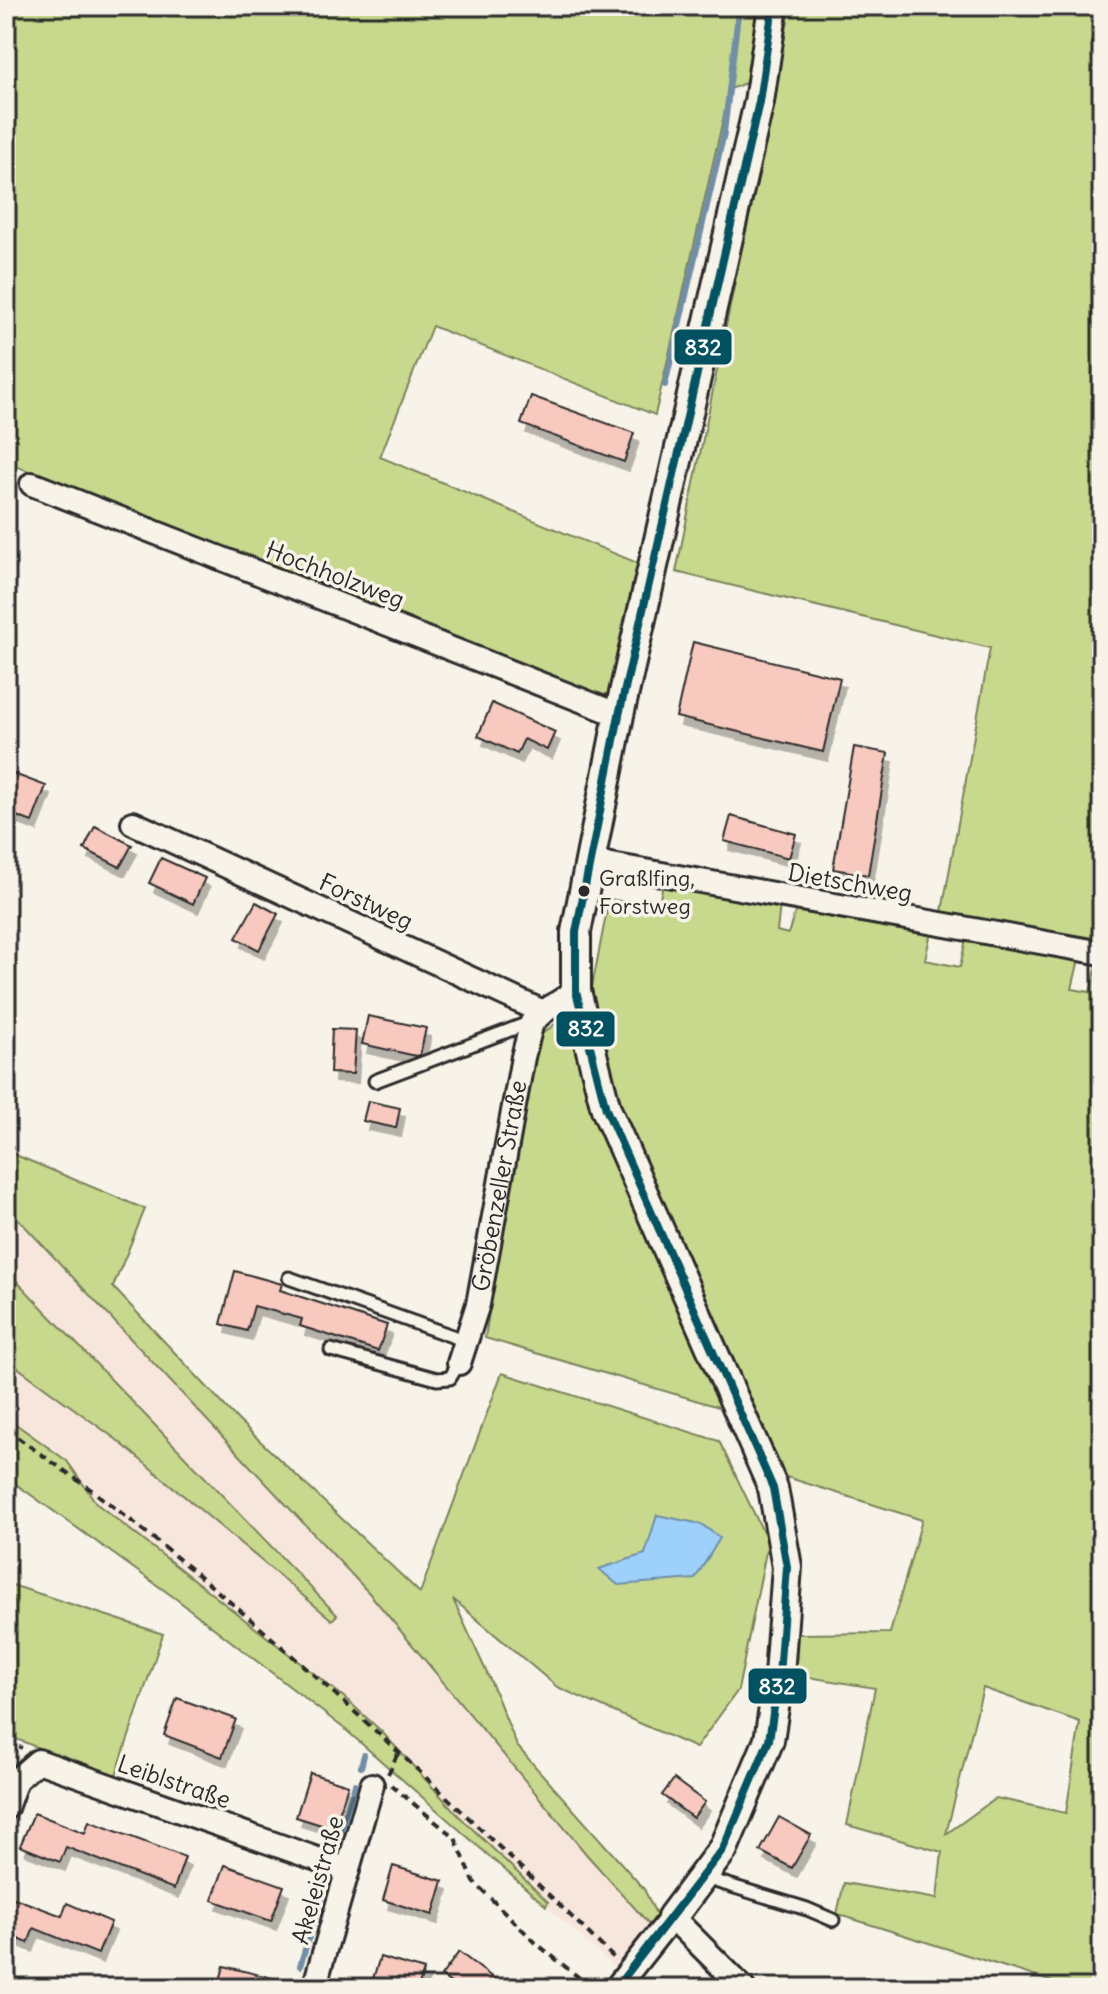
<svg xmlns="http://www.w3.org/2000/svg" width="1108" height="1994" viewBox="0 0 1108 1994" font-family="Delius,sans-serif">
	<style>
		.built { fill: #f7e6db }
		.green { fill: #c8d98d; stroke: #7a825c; stroke-width: 2; fill-rule: evenodd }
		.water { fill: #9dd0fa; stroke: #6f8ea7; stroke-width: 2 }
		.lines { fill: none; stroke-linecap: round; stroke-linejoin: round }
		.stream { stroke: #6f8ea7; stroke-width: 6 }
		.building { fill: #f8c9be; stroke: #2b2b2b; stroke-width: 2; filter: url(#shadow) }
		.service-casing { stroke: #2b2b2b; stroke-width: 17 }
		.minor-casing { stroke: #2b2b2b; stroke-width: 28 }
		.tertiary-casing { stroke: #2b2b2b; stroke-width: 34 }
		.path { stroke: #2b2b2b; stroke-width: 4; stroke-dasharray: 8 6; stroke-linecap: butt }
		.service { stroke: #f7f3e8; stroke-width: 11 }
		.minor { stroke: #f7f3e8; stroke-width: 22 }
		.tertiary { stroke: #f7f3e8; stroke-width: 28 }
		.bus-1-casing { stroke: #f7f3e8; stroke-width: 14 }
		.bus-1 { stroke: #005262; stroke-width: 8 }
		.bus-dot { fill: #2b2b2b; stroke: #f7f3e8; stroke-width: 3 }
		.labels { text-anchor: middle; stroke-width: 7; stroke-linejoin: round; paint-order: stroke }
		.bus-label { font-size: 22px; fill: #2b2b2b; stroke: #f7f3e8; text-anchor: start }
		.street-label { font-size: 24px; fill: #2b2b2b; stroke: #f7f3e8 }
		.line-badge { stroke: #f7f3e8; stroke-width: 3 }
		.badge-label { font-size: 22px; text-anchor: middle; font-weight: bold; fill: #fff }
	</style>
	<defs>
		<filter id="shadow"><feDropShadow dx="5" dy="9" stdDeviation="0" flood-color="#0004"/></filter>
	</defs>
	<rect width="100%" height="100%" fill="#f7f3e8"/>
	<filter id="ink" filterUnits="userSpaceOnUse"><feTurbulence type="fractalNoise" baseFrequency=".0125" numOctaves="2"/><feDisplacementMap in="SourceGraphic" scale="16" xChannelSelector="R" yChannelSelector="G"/><feConvolveMatrix kernelMatrix="1 2 1 2 8 2 1 2 1" color-interpolation-filters="sRGB"/></filter>
	<g filter="url(#ink)">
		<path class="built" d="M6,1206L370,1594L587,1855L650,1925L619,1971L546,1906L547,1902L459,1816L381,1731L345,1698L97,1504L67,1461L6,1417V1359L117,1440L337,1614L6,1270Z"/>
		<g class="green">
			<path d="M6,6H758L748,82L730,89L655,415L432,326L380,457L640,564L609,693L598,697L6,462Z"/>
			<path d="M791,6H1102V946L941,917L990,648L676,572Z"/>
			<path d="M663,884L780,905L777,931L788,934L796,909L931,932L925,960L960,967L966,939L1079,959L1072,989L1090,992L1098,962L1102,963V1988H1072L837,1914L844,1883L937,1899L942,1852L847,1825L875,1688L796,1675L797,1634L890,1633L922,1520L783,1476L753,1417L485,1338L531,1042L590,998L609,899L658,908ZM983,1688L1080,1722L1066,1813L996,1798L946,1834Z"/>
			<path d="M6,1151L145,1209L113,1287L238,1420L420,1593L502,1373L719,1441L768,1542L738,1690L696,1748L557,1687L453,1599L491,1682L517,1746L644,1889L657,1916L650,1925L587,1855L370,1594L6,1206Z"/>
			<path d="M6,1270L337,1615L332,1620L117,1440L6,1359Z"/>
			<path d="M6,1417L67,1461L97,1504L345,1698L381,1731L459,1816L548,1902L546,1906L346,1730L175,1598L6,1477Z"/>
			<path d="M6,1583L163,1634L115,1778L6,1735Z"/>
		</g>
		<path class="water" d="M657,1515L701,1524L720,1538L695,1579L618,1585L599,1569L645,1554Z"/>
		<g class="lines">
			<g class="stream">
				<path d="M665,385L724,133L739,6"/>
				<path d="M361,1767L364,1755"/>
				<path d="M337,1844L355,1784"/>
				<path d="M300,1966L327,1878"/>
			</g>
		</g>
		<g class="building">
			<path d="M531,396L634,433L624,462L521,424Z"/>
			<path d="M693,642L840,678L823,752L676,717Z"/>
			<path d="M492,703L555,732L547,750L524,739L517,754L478,736Z"/>
			<path d="M854,747L888,753L868,875L833,869Z"/>
			<path d="M6,771L46,786L32,822L6,812Z"/>
			<path d="M731,816L796,834L789,858L724,841Z"/>
			<path d="M95,826L132,845L120,867L84,849Z"/>
			<path d="M161,858L205,878L193,904L149,883Z"/>
			<path d="M256,902L278,914L259,950L236,938Z"/>
			<path d="M368,1016L426,1028L420,1055L416,1056L362,1044Z"/>
			<path d="M332,1029L356,1030L353,1074L330,1073Z"/>
			<path d="M368,1101L400,1108L396,1128L363,1121Z"/>
			<path d="M235,1271L282,1284L280,1290L387,1325L378,1351L300,1326L302,1319L254,1306L247,1331L221,1324Z"/>
			<path d="M177,1698L236,1719L222,1757L164,1735Z"/>
			<path d="M310,1773L348,1785L334,1829L296,1817Z"/>
			<path d="M674,1779L705,1802L693,1818L662,1795Z"/>
			<path d="M34,1813L85,1833L89,1821L185,1857L174,1889L66,1847L60,1862L20,1846Z"/>
			<path d="M779,1817L811,1835L792,1868L760,1851Z"/>
			<path d="M225,1865L284,1886L271,1921L212,1900Z"/>
			<path d="M393,1866L443,1881L433,1915L383,1900Z"/>
			<path d="M6,1895L62,1916L67,1903L111,1922L98,1954L34,1928L28,1943L6,1934Z"/>
			<path d="M459,1952L506,1988H458L441,1976Z"/>
			<path d="M380,1957L424,1970L418,1988H370Z"/>
			<path d="M224,1966L288,1982L287,1988H218Z"/>
		</g>
		<g class="lines">
			<g class="service-casing">
				<g id="service">
					<path d="M375,1081L531,1022"/>
					<path d="M289,1278L466,1341"/>
					<path d="M331,1350L437,1379L450,1378L459,1363"/>
					<path d="M702,1877L807,1909L833,1920"/>
				</g>
			</g>
			<g class="minor-casing">
				<g id="minor">
					<path d="M32,484L619,715"/>
					<path d="M133,823L543,1012L576,991"/>
					<path d="M589,861L1102,953"/>
					<path id="s1" d="M459,1363L478,1304L523,1057L532,1022L543,1012"/>
					<path d="M6,1808L16,1780L38,1761L348,1870"/>
					<path d="M314,1988L372,1785"/>
					<path d="M616,1988L672,1917L743,1988"/>
				</g>
			</g>
			<g class="tertiary-casing">
				<path id="tertiary" d="M672,1917L723,1849L769,1740L779,1675L787,1567L773,1488L606,1109L576,991V932L619,715L759,102L773,6"/>
			</g>
			<g class="path">
				<path d="M6,1429C40,1454 76,1478 110,1504C288,1643 453,1801 615,1959"/>
				<path d="M6,1742L22,1748"/>
				<path d="M388,1774L398,1753"/>
				<path d="M391,1785L455,1838L474,1882L537,1944L592,1988"/>
			</g>
			<use href="#service" class="service"/>
			<use href="#minor" class="minor"/>
			<use href="#tertiary" class="tertiary"/>
			<g class="bus-1-casing">
				<path id="bus-1" d="M616,1988L723,1849L769,1740L779,1675L787,1567L773,1488L606,1109L576,991V932L619,715L759,102L773,6"/>
			</g>
			<use href="#bus-1" class="bus-1"/>
		</g>
	</g>
	<circle class="bus-dot" cx="584" cy="891" r="7"/>
	<g class="labels">
		<g class="bus-label">
			<text x="599" y="886">Graßlfing,<tspan x="599" dy="28">Forstweg</tspan></text>
		</g>
		<g class="street-label">
			<text transform="translate(335 575) rotate(21)" y="8">Hochholzweg</text>
			<text transform="translate(850 883) rotate(10)" y="8">Dietschweg</text>
			<text transform="translate(366 902) rotate(25)" y="8">Forstweg</text>
			<text dy="8" stroke="none"><textPath href="#s1" startOffset="182">Gröbenzeller Straße</textPath></text>
			<text transform="translate(174 1782) rotate(19)" y="8">Leiblstraße</text>
			<text transform="translate(318 1880) rotate(-74)" y="8">Akeleistraße</text>
		</g>
	</g>
	<g class="line-badge">
		<rect x="673" y="328" width="60" height="38" rx="8" fill="#005262"/>
		<rect x="555" y="1010" width="61" height="38" rx="8" fill="#005262"/>
		<rect x="747" y="1667" width="61" height="38" rx="8" fill="#005262"/>
	</g>
	<g class="badge-label">
		<text x="703" y="355">832</text>
		<text x="586" y="1036">832</text>
		<text x="777" y="1694">832</text>
	</g>
	<rect width="1108" height="1994" fill="none" stroke="#f7f3e8" stroke-width="32"/>
	<rect x="16" y="16" width="1076" height="1962" fill="none" stroke="#2b2b2b" stroke-width="3" filter="url(#ink)"/>
</svg>
